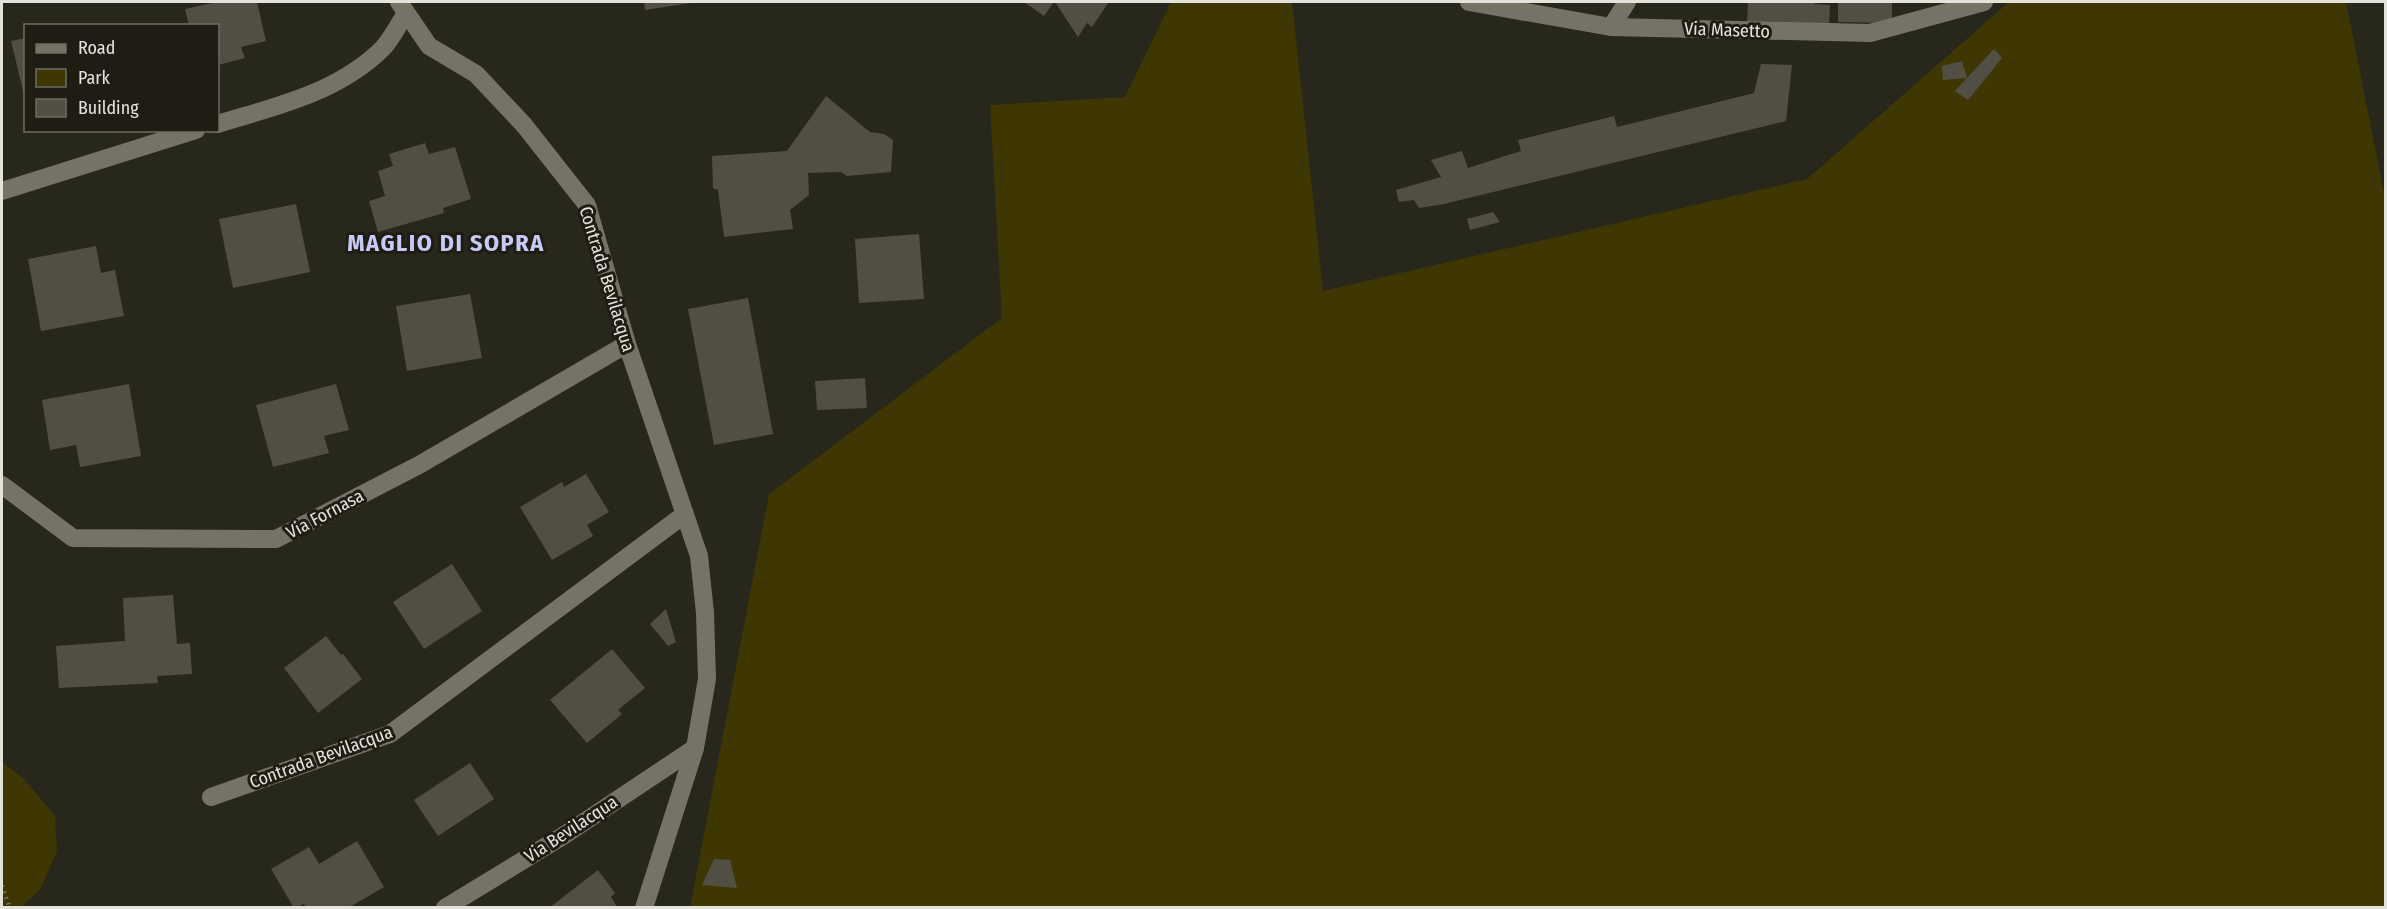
<svg xmlns="http://www.w3.org/2000/svg" width="2387" height="909" viewBox="0 0 2387 909" font-family="'Fira Sans Condensed',sans-serif">
	<style>
		.green { fill: #3f3703 }
		.building { fill: #514f43 }
		.lines { fill: none; stroke-linecap: round; stroke-linejoin: round }
		.path { stroke: #78776e; stroke-width: 4; stroke-dasharray: 1.5 4.5; stroke-linecap: butt }
		.street { stroke: #757366; stroke-width: 18 }
		.labels { text-anchor: middle; stroke-width: 6; stroke-linejoin: round; paint-order: stroke }
		.street-label { font-size: 18px; fill: #e3e2db; stroke: #1f1d13 }
		.district-label { font-size: 24px; font-weight: bold; letter-spacing: 1.5px; fill: #c6caf5; stroke: #1f1d13 }
	</style>
	<rect width="100%" height="100%" fill="#28271c"/>
	<g class="green">
		<path d="M1171,2H1292L1323,291L1807,179L2009,2H2346L2386,203L2385,907L690,908L769,494L1002,318L990,105L1125,97Z"/>
		<path d="M2,762L23,778L55,816L57,851L40,890L21,907H2Z"/>
	</g>
	<g class="building">
		<path d="M217,2H257L266,41L241,47L245,58L218,65V26H189L185,9Z"/>
		<path d="M644,2H691V3L645,10Z"/>
		<path d="M1024,2H1054L1044,16Z"/>
		<path d="M1055,2H1109L1092,27L1087,23L1078,37Z"/>
		<path d="M1748,2H1815V4L1830,5L1829,25L1747,22Z"/>
		<path d="M1838,2H1892V23L1838,22Z"/>
		<path d="M26,38V99H25L11,41Z"/>
		<path d="M1994,49L2002,58L1968,100L1955,91L1967,78L1943,80L1942,66L1962,61L1967,78Z"/>
		<path d="M1761,64L1792,65L1786,121L1444,204L1419,208L1414,200L1399,202L1396,190L1441,177L1431,160L1462,151L1468,168L1521,151L1518,140L1614,116L1617,127L1754,93Z"/>
		<path d="M826,96L870,132L884,134L893,140L891,172L847,176L841,172L808,173L809,195L790,210L793,229L724,237L718,190L713,188L712,156L787,151Z"/>
		<path d="M425,143L429,154L455,147L471,199L443,208L444,213L378,232L369,201L385,196L378,171L393,166L389,154Z"/>
		<path d="M296,204L310,272L233,288L219,219Z"/>
		<path d="M1493,212L1500,222L1470,230L1467,219Z"/>
		<path d="M919,234L924,299L859,303L855,239Z"/>
		<path d="M96,246L101,273L115,270L124,316L41,331L28,259Z"/>
		<path d="M470,294L482,358L407,371L396,306Z"/>
		<path d="M748,298L773,434L714,445L688,309Z"/>
		<path d="M865,378L867,408L817,410L815,381Z"/>
		<path d="M129,384L141,456L80,467L76,445L50,450L42,400Z"/>
		<path d="M336,384L349,430L324,436L329,453L273,467L256,405Z"/>
		<path d="M586,474L609,512L587,525L593,536L552,560L520,507L562,482L564,487Z"/>
		<path d="M452,564L482,611L424,649L393,602Z"/>
		<path d="M173,595L177,644L190,643L192,674L157,676L158,683L59,688L56,646L125,641L123,598Z"/>
		<path d="M666,609L676,642L668,646L650,624Z"/>
		<path d="M326,636L341,655L343,654L362,679L318,713L284,668Z"/>
		<path d="M612,649L645,688L618,710L622,714L587,743L550,700Z"/>
		<path d="M470,763L494,799L438,836L414,800Z"/>
		<path d="M357,841L384,887L348,908H306L304,904L294,908L271,869L309,847L319,864Z"/>
		<path d="M714,859L730,860L737,888L702,885Z"/>
		<path d="M598,870L615,893L611,897L618,908H549Z"/>
	</g>
	<g class="lines">
		<path class="path" d="M2,886L10,908"/>
		<g class="street">
			<path d="M399,2L429,46L476,74L524,125L587,205L627,344L699,556L705,613L707,679L695,748L644,908"/>
			<path d="M1469,2L1611,27L1870,33L1984,2"/>
			<path d="M1611,27L1627,2"/>
			<path d="M218,124C276,106 338,93 383,48C392,38 399,24 406,13"/>
			<path d="M2,191L196,130"/>
			<path d="M2,485L73,538L276,539L419,465L627,344"/>
			<path d="M211,797L390,734L685,514"/>
			<path d="M445,908L566,834L695,748"/>
		</g>
	</g>
	<g class="labels">
		<g class="street-label">
			<text transform="translate(1727 30) rotate(2)" y="6">Via Masetto</text>
			<text transform="translate(607 279) rotate(73)" y="6">Contrada Bevilacqua</text>
			<text transform="translate(325 514) rotate(-28)" y="6">Via Fornasa</text>
			<text transform="translate(321 757) rotate(-20)" y="6">Contrada Bevilacqua</text>
			<text transform="translate(571 829) rotate(-33)" y="6">Via Bevilacqua</text>
		</g>
		<g class="district-label">
			<text x="446" y="251">MAGLIO DI SOPRA</text>
		</g>
	</g>
	<rect width="2387" height="909" fill="none" stroke="#e3e2db" stroke-width="6"/>
	<rect x="24" y="24" width="195" height="108" fill="#1f1d13" stroke="#6d6c63" stroke-width="1.5"/>
	<rect x="36" y="44" width="30" height="9" fill="#757366" stroke="#6d6c63" stroke-width="1.5"/>
	<text x="78" y="54" font-size="18" fill="#e3e2db">Road</text>
	<rect x="36" y="69" width="30" height="18" fill="#3f3703" stroke="#6d6c63" stroke-width="1.5"/>
	<text x="78" y="84" font-size="18" fill="#e3e2db">Park</text>
	<rect x="36" y="99" width="30" height="18" fill="#514f43" stroke="#6d6c63" stroke-width="1.5"/>
	<text x="78" y="114" font-size="18" fill="#e3e2db">Building</text>
</svg>
